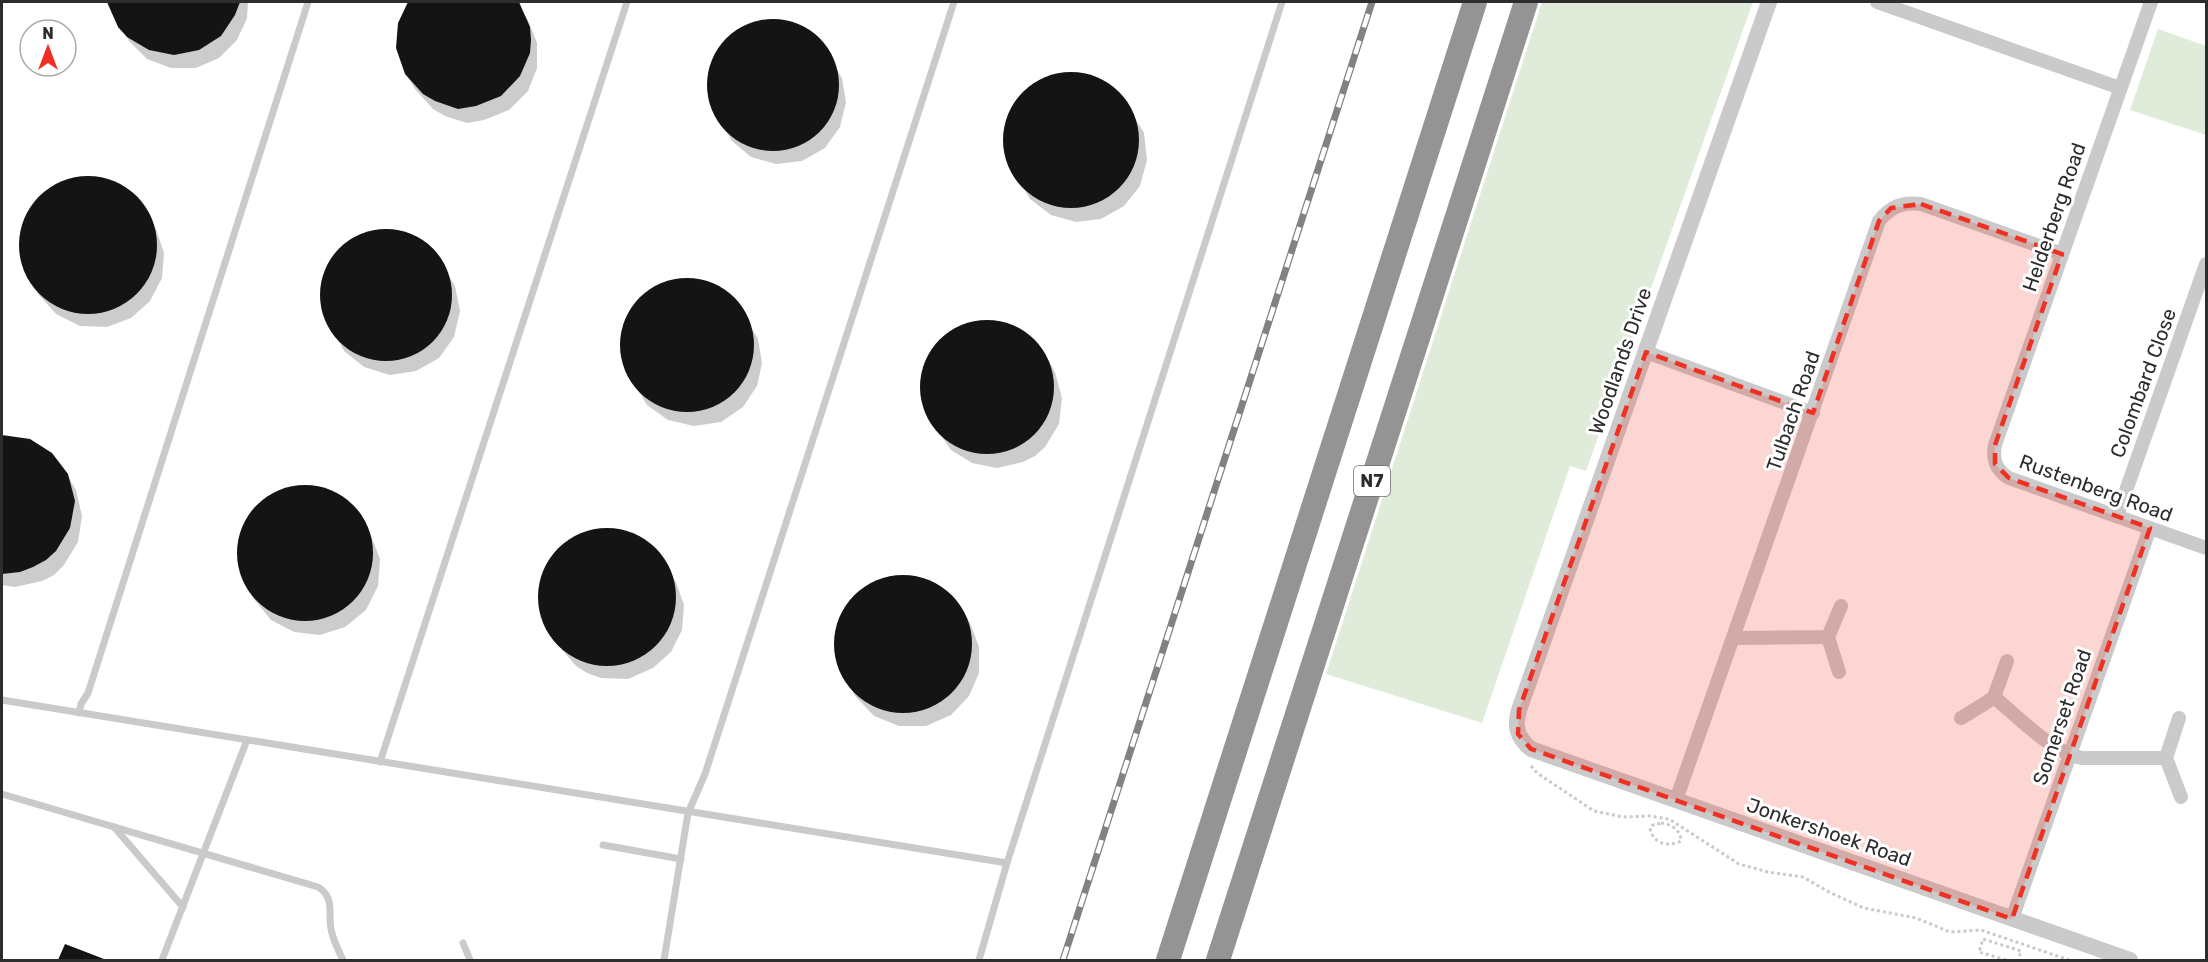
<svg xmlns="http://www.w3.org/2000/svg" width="2208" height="962" viewBox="0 0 2208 962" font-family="Rubik,sans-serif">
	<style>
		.green { fill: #e0ecd9 }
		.shadow { fill: #0003 }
		.building { fill: #141414 }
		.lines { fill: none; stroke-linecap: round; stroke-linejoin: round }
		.path { stroke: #cacaca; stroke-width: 3; stroke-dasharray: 3 3; stroke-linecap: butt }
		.service { stroke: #cacaca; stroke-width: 7 }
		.minor { stroke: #cacaca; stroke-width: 14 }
		.tertiary { stroke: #cacaca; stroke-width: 16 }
		.motorway { stroke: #949494; stroke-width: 24 }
		.rail-casing { stroke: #828282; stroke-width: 7 }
		.rail { stroke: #fff; stroke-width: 4.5; stroke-dasharray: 14; stroke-linecap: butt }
		.marked { fill: #ef3023; fill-opacity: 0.2; stroke: #ef3023; stroke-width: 4.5; stroke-dasharray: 12 8; stroke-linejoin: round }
		.labels { text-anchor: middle; stroke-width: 6; stroke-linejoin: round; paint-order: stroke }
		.shield { fill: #fff; stroke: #6c6c6c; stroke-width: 1.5 }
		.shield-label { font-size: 18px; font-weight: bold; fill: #2d2d2d }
		.street-label { font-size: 20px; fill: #2d2d2d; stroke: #fff }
	</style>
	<rect width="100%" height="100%" fill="#fff"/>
	<g class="green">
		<path d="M1542,2H1753L1586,471L1570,466L1482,723L1326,674Z"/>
		<path d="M2158,29L2206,46V135L2130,110Z"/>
	</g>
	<g class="shadow">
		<path d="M109,2H248L247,18L237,40L219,58L196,68H171L147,59L129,41Z"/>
		<path d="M410,2H516L528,20L537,43V68L528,91L509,110L484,120L467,123L445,116L433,109L415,89L406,74L400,23Z"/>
		<path d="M777,21L801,27L820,41L842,78L846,102L840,127L825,148L802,161L776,164L751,157L732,141L711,104L709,79L716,56L731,37L752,24Z"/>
		<path d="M1071,73L1098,78L1120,94L1144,133L1147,160L1140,186L1124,206L1101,219L1076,222L1051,215L1030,199L1008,162L1004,137L1010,112L1025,91L1046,78Z"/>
		<path d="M80,178L107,181L131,193L147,214L156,229L164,253L162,278L150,301L131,318L107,327L80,326L56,314L39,295L30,280L21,255L22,228L34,204L54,186Z"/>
		<path d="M386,229L411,235L432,249L455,286L460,311L454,337L439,358L416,371L390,375L364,367L344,351L324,314L321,290L327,266L341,247L362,234Z"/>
		<path d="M694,280L718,287L737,302L758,339L762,363L757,386L743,407L721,422L694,426L668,420L647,405L624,366L621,340L628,315L645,295L668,282Z"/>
		<path d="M982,321L1008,324L1030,337L1046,357L1055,372L1062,398L1059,424L1045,447L1035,456L1023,462L997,468L972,463L951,450L927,415L921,390L925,366L937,344L957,328Z"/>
		<path d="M4,436L67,475L76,490L82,516L78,542L64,565L54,575L42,581L15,587L2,585V437Z"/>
		<path d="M295,487L320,488L343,498L361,518L370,533L380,559L378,586L366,610L345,627L320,635L294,632L271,620L254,599L245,584L238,558L241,533L253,511L271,495Z"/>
		<path d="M603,530L629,533L652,547L676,582L684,605L682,630L671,652L653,668L628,679L601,678L587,673L576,666L558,645L549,630L540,604L543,576L556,553L577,537Z"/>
		<path d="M892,576L919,578L944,589L961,608L970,623L979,647V673L969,696L951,715L926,726H899L874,716L855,696L836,656L837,629L847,604L867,586Z"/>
	</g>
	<g class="building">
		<path d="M107,2H240L235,15L221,36L199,50L174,55L149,50L127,37L118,27Z"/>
		<path d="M408,2H519L530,27L531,40L530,53L520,76L501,96L476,106L458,109L435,101L423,94L405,74L396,48L398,23Z"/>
		<circle cx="773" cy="85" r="66"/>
		<circle cx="1071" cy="140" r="68"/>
		<circle cx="88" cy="245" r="69"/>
		<circle cx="386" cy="295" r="66"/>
		<circle cx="687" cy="345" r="67"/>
		<circle cx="987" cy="387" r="67"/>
		<path d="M2,435L30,439L52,453L68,474L75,501L70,528L56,551L46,560L33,567L20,572L2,574Z"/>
		<circle cx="305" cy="553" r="68"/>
		<circle cx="607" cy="597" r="69"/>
		<circle cx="903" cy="644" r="69"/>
		<path d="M65,944L104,959V960H58Z"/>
	</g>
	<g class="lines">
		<g class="path">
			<path d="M1531,766L1537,773L1594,811L1623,817L1650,816L1669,819L1739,864L1768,872L1803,877L1829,892L1864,908L1916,918L1950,932L1981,930L2069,960"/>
			<path d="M1661,823C1671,824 1681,830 1681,841C1668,848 1652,843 1650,828L1653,825Z"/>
			<path d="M2006,960L1979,952L1983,939L2021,951L2018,960"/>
		</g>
		<g class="service">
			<path d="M2,700L1007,863"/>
			<path d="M79,713L81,704L88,693L308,2"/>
			<path d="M380,762L627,2"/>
			<path d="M2,794L318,887C335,897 328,913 331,929C333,940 338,950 343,960"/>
			<path d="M114,827L183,907"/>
			<path d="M603,845L681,859"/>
			<path d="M463,943L470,960"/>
			<path d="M162,960L247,740"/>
			<path d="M664,960L688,813L705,774L954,2"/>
			<path d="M979,960L1007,863L1282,2"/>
		</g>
		<g class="minor">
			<path d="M1877,2L2120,88"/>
			<path d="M2151,2L1995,445C1992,460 1996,470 2009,478L2206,548"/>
			<path d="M1646,352L1813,413"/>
			<path d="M2117,516L2206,264"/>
			<path d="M1828,637L1839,672"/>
			<path d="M1733,638L1828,637L1841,606"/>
			<path d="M1994,697C2017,716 2052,753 2082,758H2166"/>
			<path d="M1961,718L1984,704L1994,697L2007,661"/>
			<path d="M2179,718L2166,758L2181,797"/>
			<path d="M1676,800L1879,221C1891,206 1902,202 1921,204L2062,254"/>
			<path d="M2012,919L2150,528"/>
		</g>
		<path class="tertiary" d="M1769,2L1519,710C1514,726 1517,738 1531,749L2130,960"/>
		<g class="motorway">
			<path d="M1168,960L1475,2"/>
			<path d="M1218,960L1526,2"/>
		</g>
		<g class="rail-casing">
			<path id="rail" d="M1063,960L1372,2"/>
		</g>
		<use href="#rail" class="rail"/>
	</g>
	<path class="marked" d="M1921,204L2062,254L1995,445V464L2009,478L2150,528L2012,919L1531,749L1518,734L1519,710L1646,352L1813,413L1879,221L1891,208Z"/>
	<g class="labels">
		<rect class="shield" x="1354" y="466" width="36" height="30" rx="4.5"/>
		<g class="shield-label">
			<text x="1372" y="487">N7</text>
		</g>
		<g class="street-label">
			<text transform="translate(2054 217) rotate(-71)" y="7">Helderberg Road</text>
			<text transform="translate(1620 361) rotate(-71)" y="7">Woodlands Drive</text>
			<text transform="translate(2143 383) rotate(-70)" y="7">Colombard Close</text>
			<text transform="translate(1793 411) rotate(-71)" y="7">Tulbach Road</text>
			<text transform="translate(2096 488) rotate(20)" y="7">Rustenberg Road</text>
			<text transform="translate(2062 717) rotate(-71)" y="7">Somerset Road</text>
			<text transform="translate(1829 832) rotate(19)" y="7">Jonkershoek Road</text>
		</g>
	</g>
	<rect width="2208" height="962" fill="none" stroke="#2d2d2d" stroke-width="6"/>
	<g transform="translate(48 48)"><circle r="28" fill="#ffffff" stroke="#ababab" stroke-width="1.5"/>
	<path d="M0-4.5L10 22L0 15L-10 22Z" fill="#ef3023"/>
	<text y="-9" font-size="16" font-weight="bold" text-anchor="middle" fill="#2d2d2d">N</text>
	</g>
</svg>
